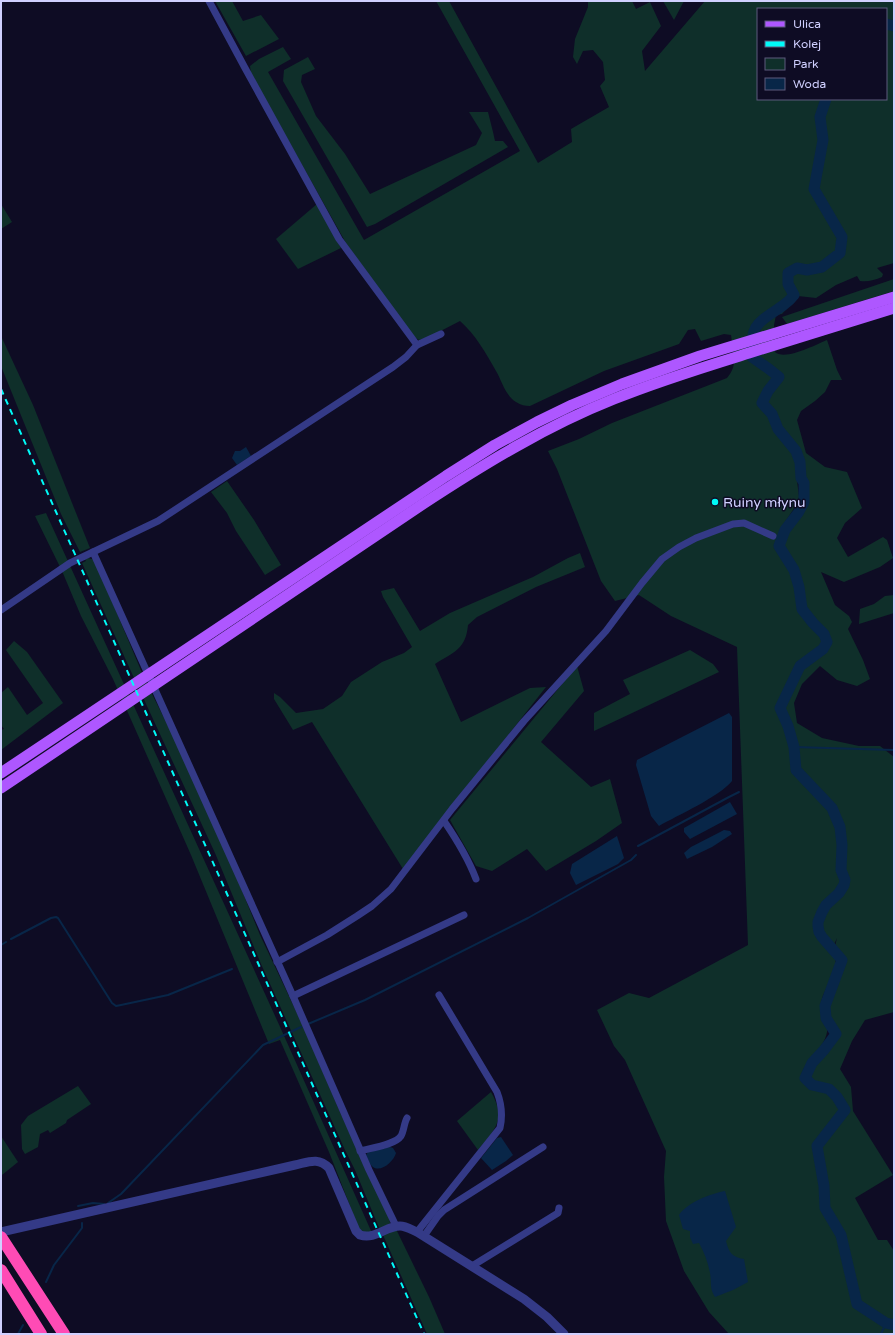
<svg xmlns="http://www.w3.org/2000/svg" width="895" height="1335" viewBox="0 0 895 1335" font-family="'Varela Round',sans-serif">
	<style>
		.green { fill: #0f2f2a; fill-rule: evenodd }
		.water { fill: #082648 }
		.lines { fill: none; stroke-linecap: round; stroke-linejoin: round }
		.stream { stroke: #082648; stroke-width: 2 }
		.river { stroke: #082648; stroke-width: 11 }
		.minor { stroke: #343a87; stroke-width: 7 }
		.tertiary { stroke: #343a87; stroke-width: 9 }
		.primary { stroke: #ae57ff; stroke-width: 11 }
		.motorway { stroke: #ff4bb5; stroke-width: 12 }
		.rail { stroke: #00fbf8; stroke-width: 2; stroke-dasharray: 6 5; stroke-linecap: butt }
		.poi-dot { fill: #00fbf8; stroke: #0e0c24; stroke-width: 1.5 }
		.labels { text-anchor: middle; stroke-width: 3; stroke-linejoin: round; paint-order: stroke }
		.poi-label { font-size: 14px; fill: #d0d0ff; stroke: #0e0c24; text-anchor: start }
	</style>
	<rect width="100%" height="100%" fill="#0e0c24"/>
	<g class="green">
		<path d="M215,1H232L243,21L261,15L279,39L246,56Z"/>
		<path d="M436,1H449L538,163L572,142L571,129L609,107L600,86L605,80L603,62L593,50L583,51L577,64L573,57L575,39L588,7V1H632L636,9L650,2L661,26L642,51L645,71L705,1H894V263L877,268L883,274L882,277C875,280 868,282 860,281L857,276L836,285L816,298L798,296L782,314L776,315L774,325L775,352C785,361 815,345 827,340L837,370L842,380H831L825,392L815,401L801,411L797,420L806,453L825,467L847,472L862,508L845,523L837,538L848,557L883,537L887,540L893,558L880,567L844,582L821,572L835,605L849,616L852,622L848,629L863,660L870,679L857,686L837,680L820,666L802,684L794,703L797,723L822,738L859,746H880L894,757V1012L865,1020L852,1041L840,1069L851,1087L853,1111L893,1175L855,1198L878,1240H887L894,1251V1334H729L709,1312L684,1271L666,1221L664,1177L666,1151L625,1060L614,1046L597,1010L629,993L649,998L748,945L737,647L671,616L639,595L615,601L601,581L557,469L548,451L579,439L612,423L727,378C739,364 733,352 731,335L724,334L701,341L695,329L688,330L679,344L604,371L530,406C525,406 521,405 516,402C505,395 502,381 496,371C486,353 475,334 460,321L429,337L419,340L413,336L346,243L251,74L250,66L259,59L283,47L291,59L268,72L364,240L520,151ZM758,9H886V99H758ZM787,440L796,451L800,462L801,478L804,483V502L798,513L785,530L779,546L794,570L799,587L802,585C803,600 805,611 816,623C822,629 826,633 829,641L825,648L799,672L783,708L791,726L796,746L798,769L835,807L842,827L844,844L843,869L847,880L846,885L841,892L829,904L824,911L820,921L821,932L833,947L837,938L834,950L842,960L825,1006L826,1018L836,1034L824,1050L812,1063L805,1078L812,1085L829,1089L844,1109H839C836,1102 828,1092 822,1089C812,1084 805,1089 801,1076C805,1059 824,1050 827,1032C829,1023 819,1015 821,1003C823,989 839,972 835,957C830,943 813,940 816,921C819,903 837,896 842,881L839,875L838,865L839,841L834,820L828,808L797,776L793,762L791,742L778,711L779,704L798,665L821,645L822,637L800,611L795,588L791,573L775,549L776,542L781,528L793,510L799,497L795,463L793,453L785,443Z"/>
		<path d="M663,1H684L674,20Z"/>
		<path d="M308,57L315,69L302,75L301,82L316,116L345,154L370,194L476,145L482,133L469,112H488L493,132L495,141H503L508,147L375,224L367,227L283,81L284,70Z"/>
		<path d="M1,204L12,222L1,229Z"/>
		<path d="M317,204L341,248L298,269L276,239Z"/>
		<path d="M894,279V291L787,324L782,317Z"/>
		<path d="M1,336L33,405L90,548L80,552L61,514L1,366Z"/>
		<path d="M227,481L254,520L281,565L265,575L236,531L227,513L211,492Z"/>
		<path d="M46,513L281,1029L372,1233L368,1234L359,1229L329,1152L280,1040L269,1044L191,855L113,679L81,616L62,571L35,516Z"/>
		<path d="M580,553L585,567L536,587L477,617L468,625C466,649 454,652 435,664L461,722L530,688L546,687L403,869L312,722L293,730L274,699V693L280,697L296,713L323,709L342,696L351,682L382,662L404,653L412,647L383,597L381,591L394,588L420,631L450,613L533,577L568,558Z"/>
		<path d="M88,558L92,559L95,561L145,680L194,778L230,861L260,935L304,1028L339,1110L389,1217L390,1223L389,1226L380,1230L355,1170L345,1150L261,964L215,853L134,678L82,563L86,561L85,559Z"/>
		<path d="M894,595V613L859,624L860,609L874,604L885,596Z"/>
		<path d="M14,641L27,652L63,703L1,750V730L4,729L1,725V693L8,687L27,715L43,703L6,650Z"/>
		<path d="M690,650L713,664L719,672L594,731V713L630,694L623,680Z"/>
		<path d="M577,666L584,691L541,742L591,787L610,779L622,823L596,841L546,871L527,849L492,871L476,866L450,820Z"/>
		<path d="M78,1086L91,1104L67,1120L66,1123L50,1133L48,1130L40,1134L38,1147L25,1154L22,1149L21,1125L28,1116Z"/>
		<path d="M491,1092C507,1120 495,1129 478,1150L457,1121Z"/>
		<path d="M1,1136L18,1162L2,1175L1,1174Z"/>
		<path d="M396,1229L429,1297L445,1334H427L383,1235Z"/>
	</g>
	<g class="water">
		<path d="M246,447L251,456L237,465L232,458L235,451H240Z"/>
		<path d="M729,713L732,717V781C719,797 678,815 659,826L651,816L636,765L637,760Z"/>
		<path d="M730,802L737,814L690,839L684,832V828Z"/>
		<path d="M724,830L730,831L732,834L712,847L687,859L684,853L691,847Z"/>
		<path d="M617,836L624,858L618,864L576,885L570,873L572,864Z"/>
		<path d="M501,1137L513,1155L506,1161L492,1170L481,1158L497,1138Z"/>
		<path d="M390,1147L393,1148L396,1153C394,1161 381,1173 373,1167C369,1164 368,1159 366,1155L368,1152Z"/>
		<path d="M725,1191L736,1227L726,1241C729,1253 732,1257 744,1259L748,1282L733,1290L715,1297C709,1288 712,1283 710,1273C708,1262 704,1252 699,1243L693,1244L690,1237V1231L683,1229L679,1215C688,1202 710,1194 725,1191Z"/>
	</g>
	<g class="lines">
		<g class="stream">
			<path d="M794,747L894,750"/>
			<path d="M638,846L729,797L739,792"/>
			<path d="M11,939L51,918L56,917L58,918L112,1003L116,1006L121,1005L168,995L232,969"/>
			<path d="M1,945L6,942"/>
			<path d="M308,1024L365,1000L528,918L631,860L636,855"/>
			<path d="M108,1203L121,1194L263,1045L301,1027"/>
			<path d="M78,1206L93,1203L104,1204"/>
			<path d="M46,1282L54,1265L82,1228V1223"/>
			<path d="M18,1334L23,1325"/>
			<path d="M881,1334L886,1323"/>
		</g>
		<g class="river">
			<path d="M886,24L894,26"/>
			<path d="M826,99L820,117L823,140L814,189L842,237L840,253L822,267L807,270L797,268L788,273V284L794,295C788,303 786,303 778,309C754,325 751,327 752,357L769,369L779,377L768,391L762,403L772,414L778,429L796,451L800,462L801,478L804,483V502L798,513L785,530L779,546L794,570L799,587L802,609L813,623L824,634L827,642L823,649L800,666L780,708L788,726L794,747L796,770L832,808L840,827L842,845L841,870L845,880L844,885L839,893L826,905L822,912L818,922V926L819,932L822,937L842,960L825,1006L826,1018L836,1034L824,1050L812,1063L805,1078L812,1085L829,1089L837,1097L845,1110L817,1146L824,1186L825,1208L841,1235L857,1304L886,1323L894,1325"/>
		</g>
		<g class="minor">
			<path d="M209,1L245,68L339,239L417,345L441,334"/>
			<path d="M93,552L293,996L369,1170L396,1226"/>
			<path d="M1,610L70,563L158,521L393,367L406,357L417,345"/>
			<path d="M444,821C457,840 468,858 476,879"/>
			<path d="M277,962L327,935L357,916L372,906L391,889L452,809L524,721L606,631L642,583L662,559L679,547L696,538L733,524L744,523L773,536"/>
			<path d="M293,996L464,915"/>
			<path d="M360,1151C371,1148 395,1145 401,1136C404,1131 404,1123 407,1118"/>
			<path d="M417,1232L500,1128C503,1115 502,1105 497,1092L439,995"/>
			<path d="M424,1236L438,1216L444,1210L543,1147"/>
			<path d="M472,1266L558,1213L559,1208"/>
		</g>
		<path class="tertiary" d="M1,1232L295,1165C309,1162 318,1157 329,1168L356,1231L360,1235C375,1240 386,1226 400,1226C406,1226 412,1230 417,1232L524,1299L547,1317L564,1334"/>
		<g class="primary">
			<path d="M1,773L446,476L495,445L537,422L572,405L622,384L700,356L894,297"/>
			<path d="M1,788L423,504C484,464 546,426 614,399C658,381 704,367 749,353C797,338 846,323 894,308"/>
		</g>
		<g class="motorway">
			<path d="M1,1237L64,1334"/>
			<path d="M1,1270L41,1334"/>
		</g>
		<path class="rail" d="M1,389L424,1334"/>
	</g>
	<circle class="poi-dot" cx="715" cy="502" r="4"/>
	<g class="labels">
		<g class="poi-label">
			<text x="723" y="507">Ruiny młynu</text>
		</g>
	</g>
	<rect width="895" height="1335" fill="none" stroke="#d0d0ff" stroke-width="4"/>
	<rect x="757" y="8" width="130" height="92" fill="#0e0c24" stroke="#5c5a7c"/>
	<rect x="765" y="21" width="20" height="6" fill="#ae57ff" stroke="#5c5a7c"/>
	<text x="793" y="28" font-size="12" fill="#d0d0ff">Ulica</text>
	<rect x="765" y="41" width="20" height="6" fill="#00fbf8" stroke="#5c5a7c"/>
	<text x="793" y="48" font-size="12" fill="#d0d0ff">Kolej</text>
	<rect x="765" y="58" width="20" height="12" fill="#0f2f2a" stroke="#5c5a7c"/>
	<text x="793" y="68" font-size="12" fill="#d0d0ff">Park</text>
	<rect x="765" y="78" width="20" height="12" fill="#082648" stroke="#5c5a7c"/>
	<text x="793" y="88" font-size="12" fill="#d0d0ff">Woda</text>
</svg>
